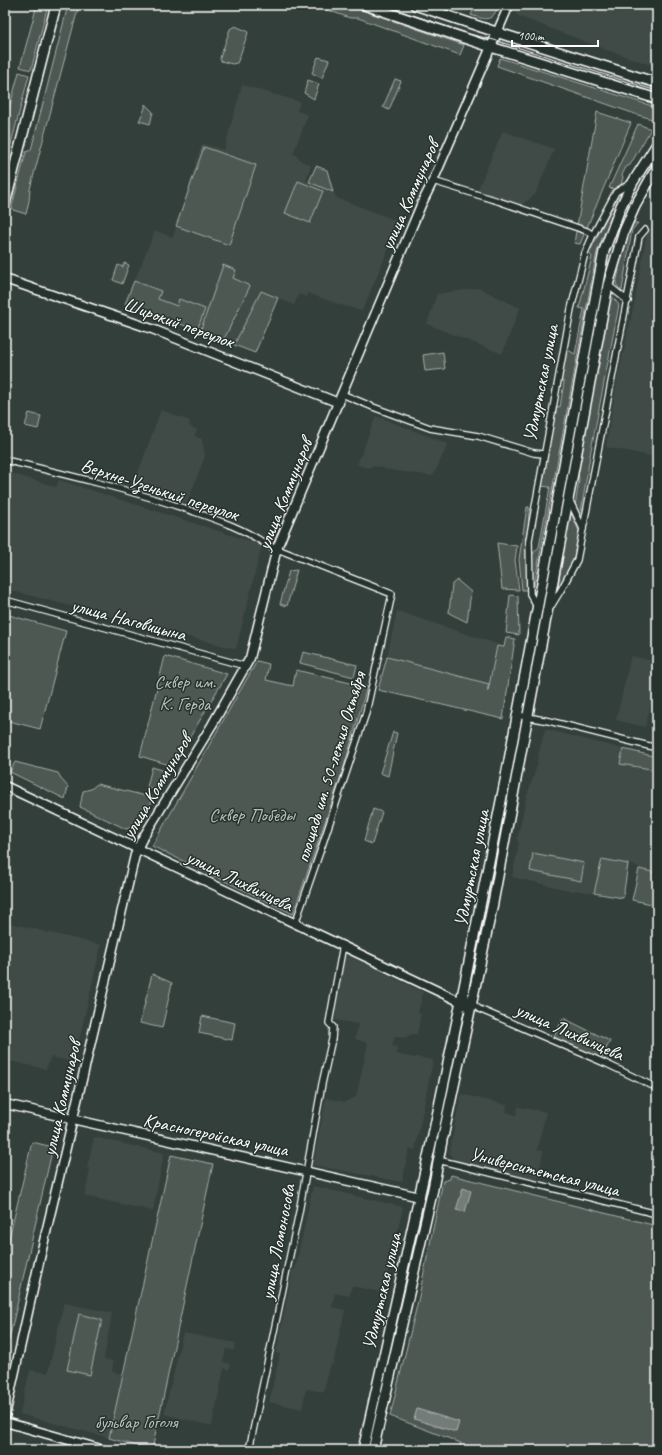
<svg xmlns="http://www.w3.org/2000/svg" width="662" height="1455" viewBox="0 0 662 1455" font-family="Caveat,sans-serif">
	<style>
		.built { fill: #404c47 }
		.green { fill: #4d5853; stroke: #a6aca9 }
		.water { fill: #737b78; stroke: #abb0ae }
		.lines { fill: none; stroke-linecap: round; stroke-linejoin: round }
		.street-casing { stroke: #fff; stroke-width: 8 }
		.secondary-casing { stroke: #fff; stroke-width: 11 }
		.primary-casing { stroke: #fff; stroke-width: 12 }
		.street { stroke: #26332d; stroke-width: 5.5 }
		.secondary { stroke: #26332d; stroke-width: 8 }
		.primary { stroke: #26332d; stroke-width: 9 }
		.tram { stroke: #fff; stroke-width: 1 }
		.labels { text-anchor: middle; stroke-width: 3; stroke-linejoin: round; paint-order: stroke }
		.street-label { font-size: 19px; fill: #fff; stroke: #26332d }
		.park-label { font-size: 19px; fill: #b8bcba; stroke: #26332d }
	</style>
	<rect width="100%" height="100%" fill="#333f3a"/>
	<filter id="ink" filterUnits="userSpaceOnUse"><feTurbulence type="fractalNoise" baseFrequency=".025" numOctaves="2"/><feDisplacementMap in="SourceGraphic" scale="8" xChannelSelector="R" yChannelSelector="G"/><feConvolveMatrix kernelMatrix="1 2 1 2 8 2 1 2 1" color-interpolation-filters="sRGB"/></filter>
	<g filter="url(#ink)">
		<g class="built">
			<path d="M520,5H657V67L607,50L516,15Z"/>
			<path d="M242,85L300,102L297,111L308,115L293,154L297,156L301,161L311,165L306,181L333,192L337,198L400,222L362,311L341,305L308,293L307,297L299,294L294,305L278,298L255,353L125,304L155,231L173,237L202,144L224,150Z"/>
			<path d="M503,131L554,149L535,195L518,207L479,191L478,189Z"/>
			<path d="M657,215V457L606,447L617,381L635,300L646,238L649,230L651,228Z"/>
			<path d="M479,288L520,308L502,354L427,324L437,294Z"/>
			<path d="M161,410L190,421L189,426L197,430L194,436L202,439L205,456L187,503L134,484Z"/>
			<path d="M376,416L448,444L433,476L384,469L382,467L371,466L369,468L357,465Z"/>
			<path d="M11,473L56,487L59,480L262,545L236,649L5,589V487L8,488Z"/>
			<path d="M397,611L497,644L489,684L387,657Z"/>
			<path d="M631,656L657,662V705L651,704L645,727L616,720Z"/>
			<path d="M545,729L623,749L620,764L657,770V905L632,900L639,867L629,864L623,898L576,890L573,891L512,877L519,843L517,840L527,795L538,763L537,760Z"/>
			<path d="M5,922L101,945L74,1062L51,1057L46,1069L5,1060Z"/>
			<path d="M345,954L423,992L418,1013L421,1014L417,1034H412L404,1038L395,1036L392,1046L397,1047L396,1054L415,1058L416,1057L433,1060L415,1150L409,1149L402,1182L313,1165L326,1098L345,1102L356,1097L368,1043L355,1039L358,1024L335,1020Z"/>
			<path d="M461,1094L507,1105L506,1112L516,1115L518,1107L546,1112L537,1150L543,1151L538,1181L461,1163L454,1159L449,1153Z"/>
			<path d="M94,1137L164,1153L153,1211L85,1196L90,1169L87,1168Z"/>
			<path d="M313,1186L403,1207L384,1293L352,1286L349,1296L335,1293L332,1307L345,1310L333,1364L329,1366L324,1392L306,1389L302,1409L269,1402L280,1354L276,1353L293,1269L295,1270Z"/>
			<path d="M64,1303L112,1313L104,1359L113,1361L112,1372L124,1375L109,1438L20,1414L30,1370L48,1373Z"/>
			<path d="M183,1333L236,1343L234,1350L226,1349L223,1362L231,1364L229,1370L224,1368L212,1426L164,1414Z"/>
		</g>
		<g class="green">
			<path d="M37,5H48L31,70L20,67Z"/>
			<path d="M68,5H79L30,189L29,201L26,214L13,210L12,206L26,152L31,150Z"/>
			<path d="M313,5H346L464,45L460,55L358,18H350Z"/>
			<path d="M476,5H499C492,21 488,21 471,15Z"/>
			<path d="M235,26L247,31L248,33L238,61L237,63L232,64L221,61L220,58L230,29Z"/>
			<path d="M318,57L329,60L322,78L312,73Z"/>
			<path d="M500,58L649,105L657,108V117L652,119L638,115L497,66Z"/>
			<path d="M19,72L29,75L5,167V124Z"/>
			<path d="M395,79L401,81L389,110L383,107Z"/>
			<path d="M308,80L319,84L314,99L304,93Z"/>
			<path d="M145,104L153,112L150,124L139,121L145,108Z"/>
			<path d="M597,112L631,123L580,244L574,243Z"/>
			<path d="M638,124L651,129L630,165L626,167L622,175L623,177L621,185L614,189L609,188Z"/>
			<path d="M204,147L256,165L229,245L176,226Z"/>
			<path d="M316,166L327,170L333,192L309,182Z"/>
			<path d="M298,181L323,191L310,223L285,213Z"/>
			<path d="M615,207L597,252L533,591L531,556L539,547L550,487L541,486L556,406L560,407L564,382L560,380L566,349L575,354L584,309L579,308L592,257L589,253L611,209Z"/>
			<path d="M632,223H638L632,230L622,290H620L616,284L619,270L617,263L624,239Z"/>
			<path d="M124,263L129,265L122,284L113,280L118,265L123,267Z"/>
			<path d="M223,265L236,270L233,278L250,286L223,341L200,332Z"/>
			<path d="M134,281L161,291L158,299L177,306L179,299L205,309L197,330L125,304Z"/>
			<path d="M261,291L278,298L255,353L234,345Z"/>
			<path d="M611,295L619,305L591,450L580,518L575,506L579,480L578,472Z"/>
			<path d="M443,352L445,369L425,371L423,355Z"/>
			<path d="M29,413L41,416L38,429L25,426Z"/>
			<path d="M527,507H529L527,590H522L519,559Z"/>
			<path d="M570,511L579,531L573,561L557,593Z"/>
			<path d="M497,543L517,546L515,560L519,590L502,589Z"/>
			<path d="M297,570L287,606L280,604L289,571Z"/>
			<path d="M457,580L471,592L467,622L449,613L452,584Z"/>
			<path d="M510,595L518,596L519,635L506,633Z"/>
			<path d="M5,614L66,631L40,729L5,720Z"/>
			<path d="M506,637L515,639L503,719L378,690L387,657L489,684L487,691H488L497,646L504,647Z"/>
			<path d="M303,652L357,665L354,677L300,663Z"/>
			<path d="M165,656L227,674L173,766L140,756Z"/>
			<path d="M257,661L269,664L266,680L293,686L296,670L367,687L343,770L293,914L152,846Z"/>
			<path d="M393,732L397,733L388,776L380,773Z"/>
			<path d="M623,749L657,757V770L620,764Z"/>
			<path d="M15,762L58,773L62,780L68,787L65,799L10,772Z"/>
			<path d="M152,767L169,772L158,790L147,787Z"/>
			<path d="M97,784L154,798L136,828L132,827L126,829L80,807L83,791L91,789Z"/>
			<path d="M373,809L382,812L372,844L364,841Z"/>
			<path d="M533,853L584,863L581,881L530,871Z"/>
			<path d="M602,859L628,864L623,898L594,893Z"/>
			<path d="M639,869L657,873V905L632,900Z"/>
			<path d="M152,974L172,983L162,1028L140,1023Z"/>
			<path d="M202,1016L235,1023L232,1040L199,1033Z"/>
			<path d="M563,1018L610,1041L601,1059L554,1037Z"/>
			<path d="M32,1142L53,1147L9,1340L5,1339V1256Z"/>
			<path d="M171,1155L213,1164L152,1450H151L109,1438Z"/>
			<path d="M451,1175L657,1226V1450H458L461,1443L390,1416L418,1301L443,1181L450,1179Z"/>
			<path d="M79,1314L102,1320L90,1375L67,1370Z"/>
		</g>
		<g class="water">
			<path d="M463,1188L471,1191L465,1212L456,1210Z"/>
			<path d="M417,1409L459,1422L456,1432L414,1419Z"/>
		</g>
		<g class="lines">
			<g class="street-casing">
				<g id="street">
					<path d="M433,181L498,201L587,231L593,235"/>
					<path d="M608,285L628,301"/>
					<path d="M342,394L373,407L430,428L478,436L534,453L543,454"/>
					<path d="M5,460C68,475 131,490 192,511C218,520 245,529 267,545L392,594L366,713L322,846L295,924"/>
					<path d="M569,499L583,529"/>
					<path d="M5,600L245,666"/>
					<path d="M537,607L530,594L529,540L571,309L585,253L593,235L616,192L631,183"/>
					<path d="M550,608L561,590L577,560L639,237L645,230"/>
					<path d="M517,715L549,721L657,748"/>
					<path d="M465,991L466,998L479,1009L607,1064L657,1088"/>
					<path d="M438,1160L657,1214"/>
					<path d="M249,1450L299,1212L322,1084L332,1039L333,1027L329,1023L343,945"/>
				</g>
			</g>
			<g class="secondary-casing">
				<g id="secondary">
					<path d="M5,279L152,329L339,403"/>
					<path d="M5,786L461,1002L466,1005L470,1010"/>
					<path d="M5,1104L420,1197"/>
					<path d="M5,1416L40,1258L135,855L141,841L212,725L250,658L277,548L421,205L433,181L509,5"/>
					<path d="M5,1422L104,1450"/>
				</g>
			</g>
			<g class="primary-casing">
				<g id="primary">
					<path d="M365,5L491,47L657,99"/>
					<path d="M415,5L502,34L657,83"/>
					<path d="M5,204L56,5"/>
					<path d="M433,1135L465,982L506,776L604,251L621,206L633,182L657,144"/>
					<path d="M443,1137L493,903L608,285L624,231L635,206L657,167"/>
					<path d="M363,1450L432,1139"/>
					<path d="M373,1450L433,1189L442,1141"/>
				</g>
			</g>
			<use href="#street" class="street"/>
			<use href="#secondary" class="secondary"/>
			<use href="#primary" class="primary"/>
			<path class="tram" d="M383,5L469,34L494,40L657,91"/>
		</g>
	</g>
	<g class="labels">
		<g class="street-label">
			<text transform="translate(409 195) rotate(-66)" y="7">улица Коммунаров</text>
			<text transform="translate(179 322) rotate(20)" y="7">Широкий переулок</text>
			<text transform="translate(540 383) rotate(-79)" y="7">Удмуртская улица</text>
			<text transform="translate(160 489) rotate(18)" y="7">Верхне-Узенький переулок</text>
			<text transform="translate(284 494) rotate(-68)" y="7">улица Коммунаров</text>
			<text transform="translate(129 619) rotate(15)" y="7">улица Наговицына</text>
			<text transform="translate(330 767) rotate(-73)" y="7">площадь им. 50-летия Октября</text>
			<text transform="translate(156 786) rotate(-59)" y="7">улица Коммунаров</text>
			<text transform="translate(471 868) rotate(-79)" y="7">Удмуртская улица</text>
			<text transform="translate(240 880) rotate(26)" y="7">улица Лихвинцева</text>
			<text transform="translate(570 1031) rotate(24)" y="7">улица Лихвинцева</text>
			<text transform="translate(61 1098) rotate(-77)" y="7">улица Коммунаров</text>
			<text transform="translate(216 1134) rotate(12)" y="7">Красногеройская улица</text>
			<text transform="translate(545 1171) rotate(14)" y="7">Университетская улица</text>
			<text transform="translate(277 1242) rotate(-79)" y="7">улица Ломоносова</text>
			<text transform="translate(381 1291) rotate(-77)" y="7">Удмуртская улица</text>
		</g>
		<g class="park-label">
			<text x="185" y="688">Сквер им.<tspan x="185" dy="22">К. Герда</tspan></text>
			<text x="252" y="821">Сквер Победы</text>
			<text x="136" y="1428">бульвар Гоголя</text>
		</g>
	</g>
	<rect width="662" height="1455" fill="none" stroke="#26332d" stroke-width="20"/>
	<rect x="10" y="10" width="642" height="1435" fill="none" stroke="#fff" stroke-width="1.5" filter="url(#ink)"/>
	<path d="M512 40v6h86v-6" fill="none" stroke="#ffffff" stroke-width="2"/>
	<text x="518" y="40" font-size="12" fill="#ffffff" stroke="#26332d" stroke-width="3" paint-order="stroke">100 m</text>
</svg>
